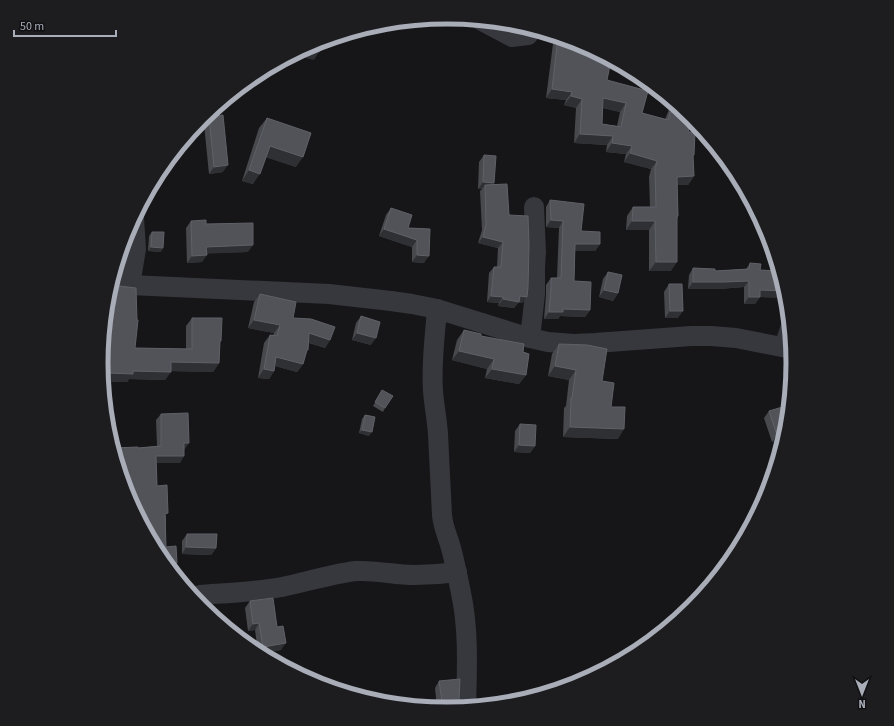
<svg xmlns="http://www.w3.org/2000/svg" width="894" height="726" viewBox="0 0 894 726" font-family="'Source Sans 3',sans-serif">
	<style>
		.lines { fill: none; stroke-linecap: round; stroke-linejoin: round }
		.minor { stroke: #37383d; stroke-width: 20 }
		.wall { fill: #47494d; fill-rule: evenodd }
		.shaded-wall { fill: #2f3033 }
		.building { fill: #525359; stroke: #5f6168; fill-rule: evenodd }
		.rim { fill: none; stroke: #a8adb8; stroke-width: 5 }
	</style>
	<rect width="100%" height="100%" fill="#161618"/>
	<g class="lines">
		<g class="minor">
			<path d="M480,20L512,37L528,35L532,29"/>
			<path d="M112,282L130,285L329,294L391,301L412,304L437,309L530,338L548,342L574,344L595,343L691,336H711L736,338L792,349"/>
			<path d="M130,285L136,249L134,218"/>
			<path d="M437,309C435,336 431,363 433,391C434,405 437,419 438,434L442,515C443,527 448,537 451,548C455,563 458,578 461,593C469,630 467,669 466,707"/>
			<path d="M530,338L535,294V268L536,252L534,207"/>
			<path d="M784,347L790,329"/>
			<path d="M200,595C227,593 255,592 282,587C306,582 331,574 356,571C376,570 395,575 414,575C428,575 443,574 457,572"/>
		</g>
	</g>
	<g class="wall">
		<path d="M557,37L580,43L607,80L642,113L665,119L666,117L672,102L692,119L688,132L694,155L693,157L694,176L688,185H677L678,216L677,219L671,271H649V230H626L627,216L633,207H650L649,177L651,169L624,162L626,154L606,152L607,145L574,143L576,108L564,105L566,100L546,98L553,44ZM603,108L620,112L617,126L602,124Z"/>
		<path d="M209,117L223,172L209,174L204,124Z"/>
		<path d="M267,118L296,167L266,157L253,184L242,181L259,128Z"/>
		<path d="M484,155L493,184L509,215L527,297L522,303H518L514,308L498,306L499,303L487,302L489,273L494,267H497L498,248L478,243L482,230L480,191L482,189H478L479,162Z"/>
		<path d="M550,200L581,231L600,244L595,251H575L574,281L590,310L585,317L560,316L558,319H544L546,295V285L551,278H557L559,228L546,227V207Z"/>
		<path d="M391,208L408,228L430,229L424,263L412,262V247L379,236L386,215Z"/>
		<path d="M191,221L206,224L248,252L207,253L202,262L187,263L186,228Z"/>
		<path d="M152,232L161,252L148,251L149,236Z"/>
		<path d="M750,263L760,270L786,296L787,298L760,297L755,304H744V287L719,289H688L689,275L693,268L715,271L746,269Z"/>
		<path d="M608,272L618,293L613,301L599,297L603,279Z"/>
		<path d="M669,284L678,318H665L664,292Z"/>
		<path d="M111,285L135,348L186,349V326L192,318L220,344L219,363L213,372L171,371L165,380L129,379L127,382H103L102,370L103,348L108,295Z"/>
		<path d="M260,294L293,318L330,340L325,348L309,343L303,364L297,372L275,366L274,371L269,379L258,378L264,343L270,335H273L274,333L248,328L254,302Z"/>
		<path d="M361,316L371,345L352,340L356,323Z"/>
		<path d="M464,330L481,336L523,352L526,375L519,384L485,378L487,369L452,360L457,340Z"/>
		<path d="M559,344L602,381L611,407L618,439L563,437L564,408L566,406L569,380L548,376L552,354Z"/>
		<path d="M380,394L385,408L383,412L373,406Z"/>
		<path d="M769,411L786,431L784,438L772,442L764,418Z"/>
		<path d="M161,414L189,443L184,449L180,463H156L157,486L166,517V547L173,570L138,448L157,446L156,420Z"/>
		<path d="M365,415L369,436L359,433L362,419Z"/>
		<path d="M520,424L535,446L530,453L514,452L515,431Z"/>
		<path d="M187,534L216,548L211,555L182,554V541Z"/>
		<path d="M250,601L277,627L281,650L260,653L258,652L255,630L248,631L245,608Z"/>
		<path d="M439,681L459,700L447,709L437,708L435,688Z"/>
	</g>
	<g class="shaded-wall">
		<path d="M306,48L319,52L314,60L294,55Z"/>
		<path d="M552,89L572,92L566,100L546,98Z"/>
		<path d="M571,96L582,99L576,108L564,105Z"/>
		<path d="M603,98L626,103L620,112L597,106Z"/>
		<path d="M580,134L613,136L607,145L574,143Z"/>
		<path d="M612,143L632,146L626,154L606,152Z"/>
		<path d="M270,146L303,157L296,167L262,156Z"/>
		<path d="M630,153L657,161L651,169L624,162Z"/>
		<path d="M228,165L223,172L209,174L214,167Z"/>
		<path d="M249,170L260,174L253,184L242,181Z"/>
		<path d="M694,176L688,185H671L677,177Z"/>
		<path d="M483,182L494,183L490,190L485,185L482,189H478Z"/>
		<path d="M551,220L563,221L559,228L546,227Z"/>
		<path d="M632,221H655L649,230H626Z"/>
		<path d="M384,229L417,240L412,247L379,236Z"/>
		<path d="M483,237L503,242L498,248L478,243Z"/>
		<path d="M124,242H129L124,249H122Z"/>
		<path d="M575,244H600L595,251H570Z"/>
		<path d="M253,245L248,252L201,254L206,247Z"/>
		<path d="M151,247L163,248L161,252L148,251Z"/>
		<path d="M207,255L202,262L187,263L192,256Z"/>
		<path d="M417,255L429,256L424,263L412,262Z"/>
		<path d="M656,262H677L671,271H649Z"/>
		<path d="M749,281L744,287L719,289H688L693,282Z"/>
		<path d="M604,290L618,293L613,301L599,297Z"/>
		<path d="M760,290L785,291L787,298L755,297Z"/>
		<path d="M491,296L503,297L499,303L487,302Z"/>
		<path d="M520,296L527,297L522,303H518L514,308L498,306L503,299Z"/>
		<path d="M749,297H760L755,304H744Z"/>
		<path d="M563,309L590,310L585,317L560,316L558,319H544L549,312Z"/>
		<path d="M670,311H683L678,318H665Z"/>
		<path d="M254,320L280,325L274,333L248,328Z"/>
		<path d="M104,332L109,333L103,340Z"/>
		<path d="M309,333L330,340L325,348L304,341Z"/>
		<path d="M357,333L376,338L371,345L352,340Z"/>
		<path d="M459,351L494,359L487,369L452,360Z"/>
		<path d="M276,357L303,364L297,372L271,365Z"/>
		<path d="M171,362L219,363L213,372L165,371Z"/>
		<path d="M555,366L576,370L569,380L548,376Z"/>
		<path d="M264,369L274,371L269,379L258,378Z"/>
		<path d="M492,369L526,375L519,384L485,378Z"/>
		<path d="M133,371L171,372L165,380L129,379L127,382H103V380L107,373Z"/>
		<path d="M570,427L624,429L618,439L563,437Z"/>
		<path d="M362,430L372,432L369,436L359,433Z"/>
		<path d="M786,432L784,438L772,442L777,435Z"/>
		<path d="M184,443H189L184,450Z"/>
		<path d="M519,445L535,446L530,453L514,452Z"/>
		<path d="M156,456H184L180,463H151Z"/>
		<path d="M186,547L216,548L211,555L182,554Z"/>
		<path d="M177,563L173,570H171L166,564Z"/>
		<path d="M259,623L255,630L248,631L253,624Z"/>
		<path d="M286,643L281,650L260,653H259L263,647Z"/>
		<path d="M461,706L460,708L447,709H442Z"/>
	</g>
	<g class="building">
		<path d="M558,37L580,43L611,60L607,80L648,91L642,113L668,120L670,112L671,113L674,104L692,119L688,132H695L694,155H693L694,176L677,177L678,216H677V262H656L655,221H632L633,207H656L655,169L657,161L630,153L632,146L612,143L613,136L580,134L582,99L571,96L572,92L552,89ZM603,98L626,103L621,127L602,124Z"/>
		<path d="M322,41L319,52L306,48L315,43Z"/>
		<path d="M223,115L228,165L214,167L209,117Z"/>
		<path d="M267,118L311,133L303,157L270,146L260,174L249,170Z"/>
		<path d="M484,155L496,156L494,183L483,182Z"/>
		<path d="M507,184L509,215L528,216L529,245L528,287L527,297L520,296L519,302L503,299V297L491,296L494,267H501L503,242L483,237L486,224L485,185Z"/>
		<path d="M550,200L584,204L581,231L600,232V244H575L574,281L591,282L590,310L563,309V312H549L551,288V278H561L563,221L551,220Z"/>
		<path d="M391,208L412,215L408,228L430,229L429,256L417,255V240L384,229Z"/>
		<path d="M206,220V224L253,223V245L206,247L207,255L192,256L191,221Z"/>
		<path d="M128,229L129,242H124L127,230Z"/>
		<path d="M152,232H164L163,248L151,247Z"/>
		<path d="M750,263L761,264L760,270L779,271L785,291L760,290V297H749V281L724,282H693V268L715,269V271L749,269Z"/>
		<path d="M608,272L622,275L618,293L604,290Z"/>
		<path d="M669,284H682L683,311H670Z"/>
		<path d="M111,285L136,288L137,320H138L135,348L192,349V318H222L221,341H220L219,363L171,362V372L133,371V374L107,373L109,333L104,332L109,291Z"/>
		<path d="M260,294L296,302L293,318L311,319L335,327L330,340L309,333L308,350H307L303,364L276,357L274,371L264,369L270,335L277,336L280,325L254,320Z"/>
		<path d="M361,316L380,322L376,338L357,333Z"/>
		<path d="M464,330L481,334V336L524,344L523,352L529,354L526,375L492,369L494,359L459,351Z"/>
		<path d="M559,344L587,345L607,349L602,381L614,383L611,407H625L624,429L570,427L571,398H572L576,370L555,366Z"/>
		<path d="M382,390L393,396L385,408L375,402Z"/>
		<path d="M789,405L786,432L777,435L769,411Z"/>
		<path d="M188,413L189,443H184V456H156L157,486L167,485L168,513L165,514L166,547L176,546L177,563L166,564L159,555L127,495L113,448L138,447V448L161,446V414Z"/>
		<path d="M365,415L375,417L372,432L362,430Z"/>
		<path d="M520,424L536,425L535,446L519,445Z"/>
		<path d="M187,534H217L216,548L186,547Z"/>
		<path d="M273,598L277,627L283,626L286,643L263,647L259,623L253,624L250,601Z"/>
		<path d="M460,679L459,700L461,706L443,708L439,681Z"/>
		<path d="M402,700L404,705L388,703Z"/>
	</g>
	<path d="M0 0H894V726H0ZM108 363a339 339 0 1 1 678 0a339 339 0 1 1-678 0Z" fill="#1d1d20" fill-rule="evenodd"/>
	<path class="rim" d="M108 363a339 339 0 1 1 678 0a339 339 0 1 1-678 0Z"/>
	<g transform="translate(862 694) rotate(180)" stroke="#111113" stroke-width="3" paint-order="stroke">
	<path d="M0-3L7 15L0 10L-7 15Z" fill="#a8adb8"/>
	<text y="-6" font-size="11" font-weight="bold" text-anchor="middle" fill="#a8adb8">N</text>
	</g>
	<path d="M14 30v6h102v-6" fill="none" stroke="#a8adb8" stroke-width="2"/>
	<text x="20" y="30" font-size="12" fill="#a8adb8" stroke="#111113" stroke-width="3" paint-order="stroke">50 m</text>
</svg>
